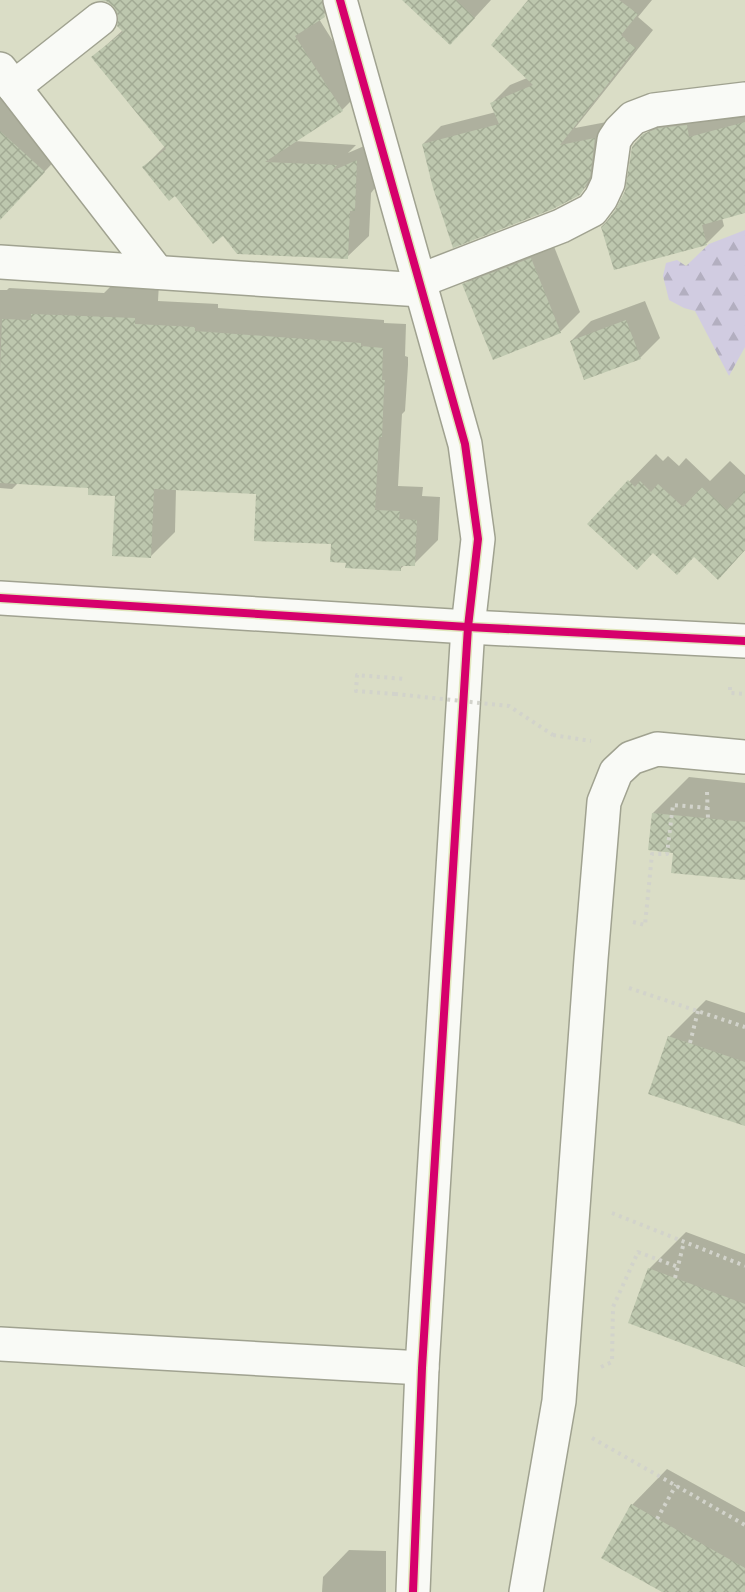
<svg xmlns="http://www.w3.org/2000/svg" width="745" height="1592" viewBox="0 0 745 1592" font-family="'Times New Roman',serif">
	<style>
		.forest { fill: url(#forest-firs) }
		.shadow { fill: #0003 }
		.building { fill: url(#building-cross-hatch) }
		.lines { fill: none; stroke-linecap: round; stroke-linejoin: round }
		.minor-casing { stroke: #a0a290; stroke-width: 36 }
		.path { stroke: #d2d3cb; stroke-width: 4; stroke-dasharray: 3 4.5; stroke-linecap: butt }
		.minor { stroke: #f9faf6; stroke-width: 33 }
		.path-bridge { stroke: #d2d3cb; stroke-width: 4; stroke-dasharray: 3 4.5; stroke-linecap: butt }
		.cycleway-casing { stroke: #e0e7bc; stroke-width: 11 }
		.cycleway { stroke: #d6006c; stroke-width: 8 }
	</style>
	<defs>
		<pattern id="forest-firs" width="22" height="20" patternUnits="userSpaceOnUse" patternTransform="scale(1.5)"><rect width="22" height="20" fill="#d1cce1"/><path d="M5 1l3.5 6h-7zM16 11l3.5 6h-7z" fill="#b3afc0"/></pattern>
		<pattern id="building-cross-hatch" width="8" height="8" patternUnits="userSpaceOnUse" patternTransform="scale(1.5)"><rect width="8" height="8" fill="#bdc7ae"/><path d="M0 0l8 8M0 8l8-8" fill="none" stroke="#a2aa94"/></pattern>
	</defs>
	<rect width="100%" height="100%" fill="#daddc6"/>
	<path class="forest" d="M745,230V347L729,376L695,311L684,308L669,300L663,276L666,263L677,260L686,266L709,244Z"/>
	<g class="shadow">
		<path d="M107,0H338L319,19L363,89L342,110L294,141L356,145L348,153L378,140L375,188L371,193L369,236L347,257L223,234L144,167L165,146L93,57L123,30L120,15L115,6Z"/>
		<path d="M407,0H491L468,25Z"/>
		<path d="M530,0H652L638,17L653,30L575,128L612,121L597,176L579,194L423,144L441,126L496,112L492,103L510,85L527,78Z"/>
		<path d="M0,95L62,153L0,219Z"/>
		<path d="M704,108L707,121L745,110V211L722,218L724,226L707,243L615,268L611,218L626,191L645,135L663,117Z"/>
		<path d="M551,239L580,312L561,331L494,358L464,285L484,265Z"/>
		<path d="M116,281L159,283L158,301L218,304V308L384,320V323L406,324L405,356L408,357V365L405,411L402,414L398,486L423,487L422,496L440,497L438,540L414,564H406L400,569L348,561L333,543L258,493L176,489L175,532L151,556L117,495L90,486L18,483L12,489L0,488V290H7L9,288L104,293Z"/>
		<path d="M645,301L660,338L640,358L571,341L591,321Z"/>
		<path d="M656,454L663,461L668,456L679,466L686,458L710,481L730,461L745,475V550L718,577L694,556L653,551L589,523Z"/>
		<path d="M689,777L745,783V879L674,852L653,813Z"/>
		<path d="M706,1000L745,1013V1125L669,1037Z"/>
		<path d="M686,1232L745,1254V1365L649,1269Z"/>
		<path d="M667,1469L745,1512V1592H666L632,1505Z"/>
		<path d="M349,1550L386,1551V1592H322L323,1577Z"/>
	</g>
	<g class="building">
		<path d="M97,0H322L325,17L295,36L343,111L265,162L337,165L332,171L357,160L355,211H350L348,259L237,254L223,236L213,244L175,196L169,201L142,167L166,149L91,57L123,32L117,26L118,16L114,7L106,1Z"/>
		<path d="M402,0H456L475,18L450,45Z"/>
		<path d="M528,0H619L638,14L621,35L626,39L625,40L636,48L560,145L595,138L590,178L580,195L553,209L453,248L433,188L422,144L499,124L490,103L533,85L491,45Z"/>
		<path d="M745,122V213L702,225L707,245L614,270L601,227L607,221L616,209L625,191L632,147L635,143L643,134L659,128L687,125L689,137Z"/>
		<path d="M0,131L45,172L0,220Z"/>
		<path d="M531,258L561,333L493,360L462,284Z"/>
		<path d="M31,314L135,318V324L195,327V331L361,343V346L383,348L382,380H385L384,389L382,437H379L375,510L400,511L399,519L417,520L415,566H401V571L345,568L346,563L330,562L331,544L254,541L256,494L154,489L151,558L112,556L115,496L88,495V488L0,483V372L2,319L31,320Z"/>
		<path d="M626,320L641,359L584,380L570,341Z"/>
		<path d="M628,480L635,487L640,481L651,492L658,484L683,507L702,487L727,510L745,490V550L718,580L694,557L677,575L653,553L637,570L587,524Z"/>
		<path d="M652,813L745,822V880L671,873L673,853L648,850Z"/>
		<path d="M668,1036L745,1062V1126L648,1094Z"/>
		<path d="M648,1268L745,1304V1367L628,1323Z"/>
		<path d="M631,1504L745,1568V1592H662L601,1558Z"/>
	</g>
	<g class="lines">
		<g class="minor-casing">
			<g id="minor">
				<path d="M340,0L465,444L478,539L468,627L422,1368L413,1592"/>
				<path d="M0,69L157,272"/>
				<path d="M14,87L100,19"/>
				<path d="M0,262L421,290"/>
				<path d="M419,281L561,226L592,210L601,198L608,183L614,140L620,131L633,118L654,110L745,99"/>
				<path d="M0,598L468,627L745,641"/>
				<path d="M0,1344L422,1368"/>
				<path d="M526,1592L559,1401L591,959L604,802L616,772L631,758L657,749L745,757"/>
			</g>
		</g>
		<g class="path">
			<path d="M730,687V693L745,694"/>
			<path d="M395,694L356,691L357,675L405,679"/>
			<path d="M553,735L591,741"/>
			<path d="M707,792L708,818"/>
			<path d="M633,922L645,925L652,854H667L673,805L708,808"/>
			<path d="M629,988L745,1027"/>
			<path d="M690,1043L698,1011"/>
			<path d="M612,1213L745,1266"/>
			<path d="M675,1278L684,1242"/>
			<path d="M601,1367L612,1362L613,1307L638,1252L678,1267"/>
			<path d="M592,1438L745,1525"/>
			<path d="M657,1519L676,1485"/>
		</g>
		<use href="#minor" class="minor"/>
		<path class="path-bridge" d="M395,694L509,706L553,735"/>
		<g class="cycleway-casing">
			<g id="cycleway">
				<path d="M340,0L465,444L478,539L468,627L422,1368L413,1592"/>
				<path d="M0,598L468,627L745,641"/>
			</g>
		</g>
		<use href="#cycleway" class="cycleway"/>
	</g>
</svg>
